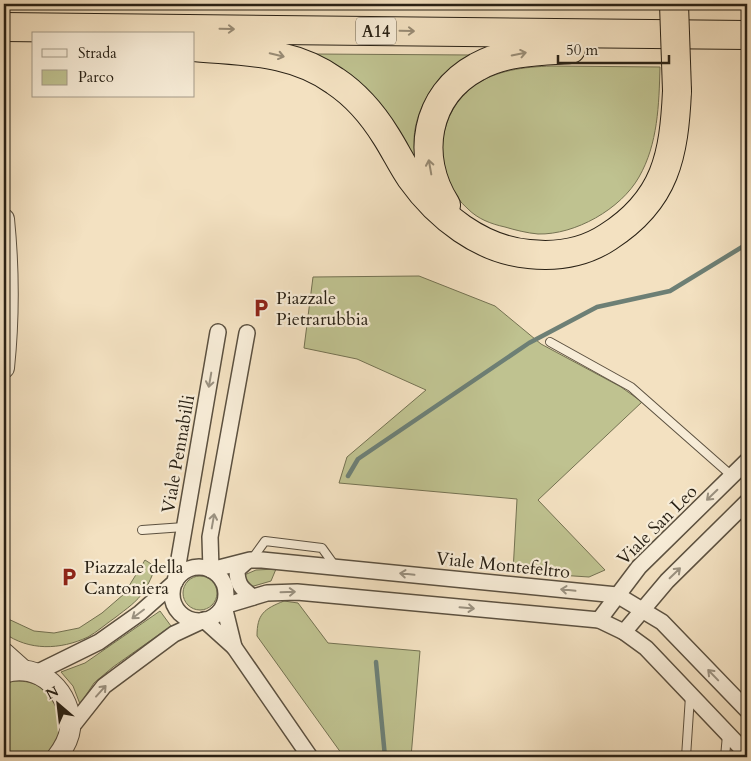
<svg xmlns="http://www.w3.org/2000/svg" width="751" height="761" viewBox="0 0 751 761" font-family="Cardo,serif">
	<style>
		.green { fill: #bfc290; stroke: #747252 }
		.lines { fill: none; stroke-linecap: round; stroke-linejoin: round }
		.stream { stroke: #6d7f75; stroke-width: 4.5 }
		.service-casing { stroke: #5c5140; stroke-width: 10 }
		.minor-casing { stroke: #5c5140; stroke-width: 18 }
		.tertiary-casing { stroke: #5c5140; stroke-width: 22 }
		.motorway-casing { stroke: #292115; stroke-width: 30 }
		.service { stroke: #f7ecd7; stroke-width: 8 }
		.minor { stroke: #f7ecd7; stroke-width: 15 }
		.tertiary { stroke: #f7ecd7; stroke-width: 20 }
		.motorway { stroke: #f3e1c1; stroke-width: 28 }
		.motorway-bridge-casing { stroke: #292115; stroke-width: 30; stroke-linecap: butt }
		.motorway-bridge { stroke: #f3e1c1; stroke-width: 28 }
		.oneway { stroke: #988b74 }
		.oneway2 { stroke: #9a9180 }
		.labels { text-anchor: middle; stroke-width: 4.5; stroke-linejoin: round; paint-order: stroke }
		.shield { fill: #f7ecd7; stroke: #675e4f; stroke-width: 1 }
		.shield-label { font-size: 16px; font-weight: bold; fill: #292115 }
		.poi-label { font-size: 18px; fill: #292115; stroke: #f7ecd7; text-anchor: start }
		.street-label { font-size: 18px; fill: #292115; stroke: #f7ecd7 }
	</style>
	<rect width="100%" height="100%" fill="#f3e1c1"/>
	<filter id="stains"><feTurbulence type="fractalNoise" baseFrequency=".004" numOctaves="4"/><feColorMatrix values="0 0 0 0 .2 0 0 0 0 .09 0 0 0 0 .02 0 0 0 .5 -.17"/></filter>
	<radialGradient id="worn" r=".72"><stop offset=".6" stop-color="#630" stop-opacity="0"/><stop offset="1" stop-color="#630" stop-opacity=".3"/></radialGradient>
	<g class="green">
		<path d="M314,54L472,55C463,61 453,68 444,75C427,89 414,119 414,141C414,147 415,154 416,160Z"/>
		<path d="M552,66L660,67C659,104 658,144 639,177C621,209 575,235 538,234C527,233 515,230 505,227C491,224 478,219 468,209C435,180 434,129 462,97C466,94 469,89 473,86C497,70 523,67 552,66Z"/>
		<path d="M419,276L495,306L541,344L621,387L642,402L538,500L605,570L589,577L513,572L517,499L339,483L347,457L426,390L357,359L304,348L313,277Z"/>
		<path d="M145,560L156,567C152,575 149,584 144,591C137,602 126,609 116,617C107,623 97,632 88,637C60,650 29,651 4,633V617L34,631L54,633L79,628L102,613L124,594Z"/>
		<path d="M276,569L271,581L247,588L242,576L256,570Z"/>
		<circle cx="200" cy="593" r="17"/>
		<path d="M284,601L298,603L328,643L420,651L411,757H344L257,636C257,614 264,609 284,601Z"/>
		<path d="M160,611L171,626L113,667L94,683L80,704L73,686L61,672L85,663Z"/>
		<path d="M12,681C21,681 30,681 39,686C60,697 68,727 54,746C51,750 48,756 43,757C35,760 13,757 4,757V684Z"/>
	</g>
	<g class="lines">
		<g class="stream">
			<path d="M348,476L358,459L529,343L597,307L670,291L747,244"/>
			<path d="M376,662L385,757"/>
		</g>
		<g class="service-casing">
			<g id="service">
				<path d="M550,342L631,387L732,476"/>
				<path d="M142,530L184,527"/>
				<path d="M252,559L265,541L322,548L335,566"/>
				<path d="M686,757L690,696"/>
				<path d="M725,757L727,735"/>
			</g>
		</g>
		<g class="minor-casing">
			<g id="minor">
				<path d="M247,333L210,537L211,570L250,560H262L617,595L662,622L747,710"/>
				<path d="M246,562L237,570C237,585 242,589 253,597"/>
				<circle cx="199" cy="594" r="27"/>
				<path d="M599,620L639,567L747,461"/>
				<path d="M624,632L667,581L747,502"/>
				<path d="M234,647L310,757"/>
				<path d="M36,673L99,642L140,613L175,582L218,332"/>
				<path d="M70,729L104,686L174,634L204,620L234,647L224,606L267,593L297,592L599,620L624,632L646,648L747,754"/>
			</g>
		</g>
		<g class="tertiary-casing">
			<g id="tertiary">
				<path d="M4,219C9,269 9,319 4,368"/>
				<path d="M4,653L23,670"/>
				<path d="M4,673C39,660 73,694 70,729C69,739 63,749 57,757"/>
			</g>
		</g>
		<g class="motorway-casing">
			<g id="motorway">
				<path d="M4,27L747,35"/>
				<path d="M194,47C244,52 292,50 335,81C356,95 373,115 386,136C395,150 402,165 411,178C438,216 481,250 529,254C557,257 584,253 608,237C666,200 674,155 677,91"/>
				<path d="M446,205C415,157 425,95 477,67C505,51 540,51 571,49"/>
			</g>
		</g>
		<use href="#service" class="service"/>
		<use href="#minor" class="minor"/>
		<use href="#tertiary" class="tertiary"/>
		<use href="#motorway" class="motorway"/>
		<g class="motorway-bridge-casing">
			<path id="motorway-bridge" d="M674,4L677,91"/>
		</g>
		<use href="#motorway-bridge" class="motorway-bridge"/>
	</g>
	<defs><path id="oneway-shaft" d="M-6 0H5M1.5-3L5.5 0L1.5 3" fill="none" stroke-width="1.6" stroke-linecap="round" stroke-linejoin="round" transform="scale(1.25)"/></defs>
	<g class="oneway">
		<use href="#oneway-shaft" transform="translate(227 29) rotate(1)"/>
		<use href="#oneway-shaft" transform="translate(407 31) rotate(1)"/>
		<use href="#oneway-shaft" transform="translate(519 54) rotate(-11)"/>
		<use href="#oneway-shaft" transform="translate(277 55) rotate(13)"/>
		<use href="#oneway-shaft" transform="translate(430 167) rotate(-100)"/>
	</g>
	<g class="oneway2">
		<use href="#oneway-shaft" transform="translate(210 380) rotate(100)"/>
		<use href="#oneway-shaft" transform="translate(712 495) rotate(136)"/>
		<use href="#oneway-shaft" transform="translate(213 521) rotate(-80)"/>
		<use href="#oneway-shaft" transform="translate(675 573) rotate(-44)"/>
		<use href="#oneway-shaft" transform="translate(407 574) rotate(-174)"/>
		<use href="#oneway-shaft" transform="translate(568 590) rotate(-174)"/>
		<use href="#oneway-shaft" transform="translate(288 592) rotate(-2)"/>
		<use href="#oneway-shaft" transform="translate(467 608) rotate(5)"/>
		<use href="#oneway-shaft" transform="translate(138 614) rotate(143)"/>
		<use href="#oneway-shaft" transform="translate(713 675) rotate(-134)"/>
		<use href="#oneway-shaft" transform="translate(101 691) rotate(-48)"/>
	</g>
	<defs>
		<g id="parking-bare" transform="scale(1.5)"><path d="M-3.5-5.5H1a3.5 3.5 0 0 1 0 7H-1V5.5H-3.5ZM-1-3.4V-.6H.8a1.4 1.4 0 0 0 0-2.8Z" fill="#8f2418" stroke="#f7ecd7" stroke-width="2.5" paint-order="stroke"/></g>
	</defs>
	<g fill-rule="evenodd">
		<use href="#parking-bare" x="261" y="308"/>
		<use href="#parking-bare" x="69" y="577"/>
	</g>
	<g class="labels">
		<rect class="shield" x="356" y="17.5" width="40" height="27" rx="4"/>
		<g class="shield-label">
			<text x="376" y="37">A14</text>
		</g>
		<g class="poi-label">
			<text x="276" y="304">Piazzale<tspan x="276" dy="21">Pietrarubbia</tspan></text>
			<text x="84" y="573">Piazzale della<tspan x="84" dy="21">Cantoniera</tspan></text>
		</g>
		<g class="street-label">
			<text transform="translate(178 454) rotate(-80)" y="6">Viale Pennabilli</text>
			<text transform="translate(657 525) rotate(-45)" y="6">Viale San Leo</text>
			<text transform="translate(503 565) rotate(6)" y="6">Viale Montefeltro</text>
		</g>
	</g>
	<rect width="751" height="761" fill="none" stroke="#f3e1c1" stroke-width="20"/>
	<rect x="5" y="5" width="741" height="751" fill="none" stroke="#292115" stroke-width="2.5"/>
	<rect x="10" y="10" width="731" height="741" fill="none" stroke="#292115"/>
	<rect x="32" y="32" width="162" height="65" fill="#f7ecd7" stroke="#a59b89"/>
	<rect x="42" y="49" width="25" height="8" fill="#f7ecd7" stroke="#a59b89"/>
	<text x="78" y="58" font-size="15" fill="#292115">Strada</text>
	<rect x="42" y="70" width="25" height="15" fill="#bfc290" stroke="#a59b89"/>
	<text x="78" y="82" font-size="15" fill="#292115">Parco</text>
	<g transform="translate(58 704) rotate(332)" stroke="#f7ecd7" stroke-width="4" paint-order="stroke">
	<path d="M0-4L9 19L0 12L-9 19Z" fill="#292115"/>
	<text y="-8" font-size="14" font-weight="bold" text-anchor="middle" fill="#292115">N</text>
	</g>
	<path d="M558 55v8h111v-8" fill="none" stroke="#292115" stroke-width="2.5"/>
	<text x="566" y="55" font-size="15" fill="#292115" stroke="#f7ecd7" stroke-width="4" paint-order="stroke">50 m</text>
	<rect width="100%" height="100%" filter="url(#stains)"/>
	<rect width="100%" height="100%" fill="url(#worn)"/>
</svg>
